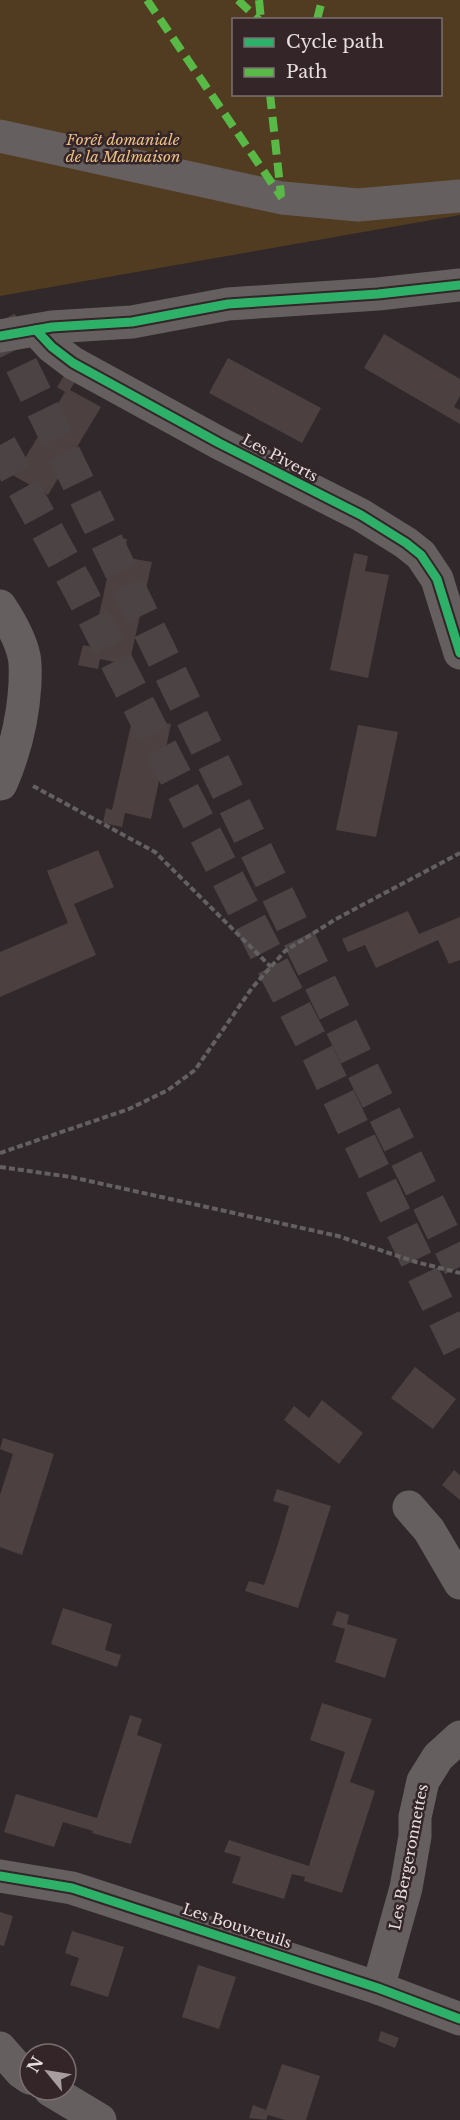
<svg xmlns="http://www.w3.org/2000/svg" width="460" height="2120" viewBox="0 0 460 2120" font-family="'Libre Baskerville',serif">
	<style>
		.green { fill: #523c21; fill-rule: evenodd }
		.building { fill: #4c4140 }
		.lines { fill: none; stroke-linecap: round; stroke-linejoin: round }
		.highway-tunnel { stroke: #4c4345; stroke-width: 33; stroke-dasharray: 33 16; stroke-linecap: butt }
		.path { stroke: #645f60; stroke-width: 4; stroke-dasharray: 6 3; stroke-linecap: butt }
		.minor { stroke: #665f60; stroke-width: 33 }
		.quiet { stroke: #58b947; stroke-width: 8; stroke-dasharray: 15 8; stroke-linecap: butt }
		.cycleway-casing { stroke: #332528; stroke-width: 13 }
		.cycleway { stroke: #2db169; stroke-width: 9 }
		.labels { text-anchor: middle; stroke-width: 5; stroke-linejoin: round; paint-order: stroke }
		.park-label { font-size: 15px; font-style: italic; fill: #eec085; stroke: #332528 }
		.street-label { font-size: 15px; fill: #e8dee0; stroke: #332528 }
	</style>
	<rect width="100%" height="100%" fill="#30282a"/>
	<path class="green" d="M0,0H460V215L0,296ZM234,20H440V94H234Z"/>
	<g class="building">
		<path d="M384,334L460,379V396L454,407L460,410V424L364,368Z"/>
		<path d="M228,358L321,408L302,443L209,393Z"/>
		<path d="M67,371L77,378L70,390L101,407L48,495L0,468V451L22,463L65,392L57,387Z"/>
		<path d="M116,537L127,539L124,557L152,562L129,665L100,659L98,669L78,665L83,645L92,647Z"/>
		<path d="M354,553L368,556L365,571L389,575L368,678L330,670Z"/>
		<path d="M133,716L171,724L151,819L125,813L122,827L103,823L106,808L112,810Z"/>
		<path d="M358,725L398,732L376,837L336,830Z"/>
		<path d="M98,850L114,887L74,904L96,955L0,997V952L68,923L47,871Z"/>
		<path d="M408,911L419,934L460,917V960L449,964L438,940L376,968L365,945L348,952L342,939Z"/>
		<path d="M415,1367L456,1399L433,1429L391,1398Z"/>
		<path d="M322,1400L363,1433L339,1464L284,1420L294,1406L309,1418Z"/>
		<path d="M3,1438L54,1454L22,1555L0,1547V1495L13,1454L0,1449Z"/>
		<path d="M454,1470L460,1475V1500L442,1485Z"/>
		<path d="M277,1489L331,1506L298,1608L245,1591L249,1581L264,1585L278,1544L289,1506L273,1501Z"/>
		<path d="M63,1608L112,1624L105,1650L121,1655L117,1667L51,1644Z"/>
		<path d="M337,1611L349,1615L347,1624L397,1639L385,1678L335,1662L345,1629L332,1625Z"/>
		<path d="M322,1703L372,1719L350,1782L375,1791L342,1893L304,1881L305,1877L292,1874L284,1899L232,1883L241,1857L224,1852L229,1840L309,1866L345,1752L310,1740Z"/>
		<path d="M130,1715L142,1719L137,1735L162,1744L131,1844L92,1833L93,1831L63,1822L54,1847L4,1832L16,1794L97,1818Z"/>
		<path d="M0,1912L13,1916L4,1946L0,1945Z"/>
		<path d="M72,1931L124,1947L108,1997L70,1985L79,1958L65,1953Z"/>
		<path d="M198,1965L236,1977L219,2029L182,2017Z"/>
		<path d="M381,2031L399,2038L395,2048L378,2041Z"/>
		<path d="M282,2064L320,2076L306,2120H285L268,2115L266,2120L249,2118L253,2105L266,2110Z"/>
	</g>
	<g class="lines">
		<g class="highway-tunnel">
			<path d="M0,321L361,1067L460,1267"/>
			<path d="M0,445L78,587L318,1054L460,1351"/>
		</g>
		<g class="path">
			<path d="M33,786L155,852L271,967"/>
			<path d="M0,1153L129,1109L168,1090L195,1070L252,988L285,951L336,919L460,853"/>
			<path d="M0,1167L71,1177L338,1236L416,1262L460,1273"/>
		</g>
		<g class="minor">
			<path d="M0,136L282,198L358,205L460,196"/>
			<path d="M36,330L52,347L73,363L219,443L361,515L406,543L421,555L437,579L460,653"/>
			<path d="M0,336L52,327L132,322L228,304L378,294L460,285"/>
			<path d="M0,606C10,621 20,638 24,656C26,665 25,675 25,684C23,719 15,752 1,784"/>
			<path d="M409,1507L429,1530L460,1583"/>
			<path d="M0,1876L72,1888L378,1988L460,2019"/>
			<path d="M378,1988L406,1888L415,1836V1817L423,1781L438,1757L460,1737"/>
			<path d="M0,2048L21,2072L30,2078"/>
			<path d="M50,2090L100,2120"/>
		</g>
		<g class="quiet">
			<path d="M147,0L282,198"/>
			<path d="M238,0L259,20"/>
			<path d="M259,0L261,20"/>
			<path d="M317,20L322,0"/>
			<path d="M270,94L281,195"/>
		</g>
		<g class="cycleway-casing">
			<g id="cycleway">
				<path d="M36,330L52,347L73,363L219,443L361,515L406,543L421,555L437,579L460,653"/>
				<path d="M0,336L52,327L132,322L228,304L378,294L460,285"/>
				<path d="M0,1876L72,1888L378,1988L460,2019"/>
			</g>
		</g>
		<use href="#cycleway" class="cycleway"/>
	</g>
	<g class="labels">
		<g class="park-label">
			<text x="123" y="145">Forêt domaniale<tspan x="123" dy="17">de la Malmaison</tspan></text>
		</g>
		<g class="street-label">
			<text transform="translate(280 458) rotate(28)" y="5">Les Piverts</text>
			<text transform="translate(409 1857) rotate(-79)" y="5">Les Bergeronnettes</text>
			<text transform="translate(237 1926) rotate(18)" y="5">Les Bouvreuils</text>
		</g>
	</g>
	<rect x="232" y="18" width="210" height="78" fill="#332528" stroke="#7b6f72" stroke-width="1.5"/>
	<rect x="244" y="38" width="30" height="9" fill="#2db169" stroke="#7b6f72" stroke-width="1.5"/>
	<text x="286" y="48" font-size="18" fill="#e8dee0">Cycle path</text>
	<rect x="244" y="68" width="30" height="9" fill="#58b947" stroke="#7b6f72" stroke-width="1.5"/>
	<text x="286" y="78" font-size="18" fill="#e8dee0">Path</text>
	<g transform="translate(48 2072) rotate(300)"><circle r="28" fill="#332528" stroke="#7b6f72" stroke-width="1.5"/>
	<path d="M0-4.5L10 22L0 15L-10 22Z" fill="#a89ea0"/>
	<text y="-9" font-size="16" font-weight="bold" text-anchor="middle" fill="#e8dee0">N</text>
	</g>
</svg>
